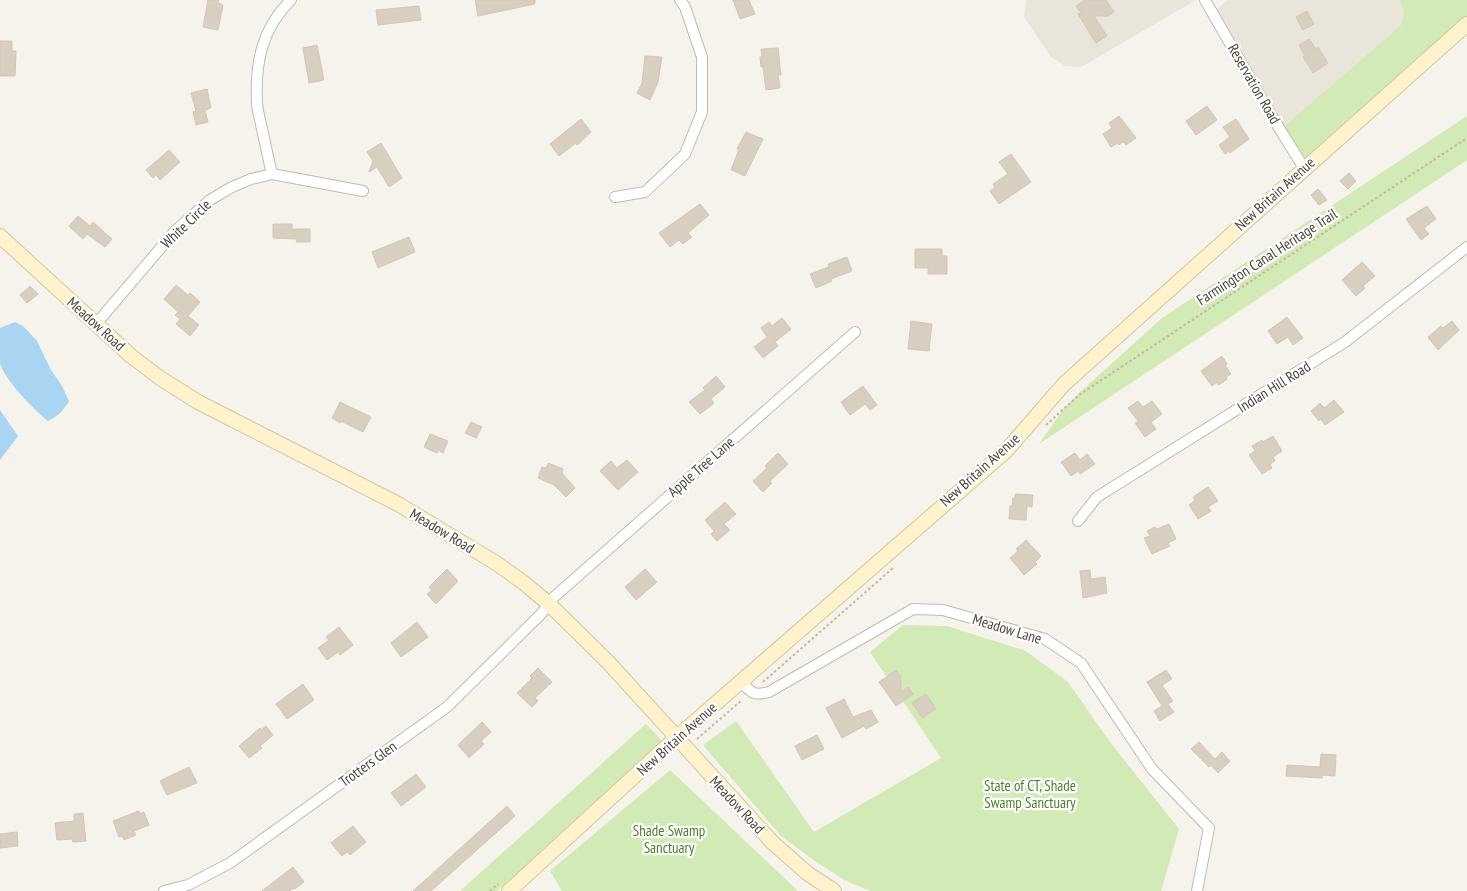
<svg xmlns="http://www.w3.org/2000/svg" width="1467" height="891" viewBox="0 0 1467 891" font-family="'PT Sans Narrow',sans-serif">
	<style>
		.residential { fill: #eae5da }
		.green { fill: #d2eab5 }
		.water { fill: #a9d4f2 }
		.building { fill: #d8cfc1; stroke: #d3c7b4 }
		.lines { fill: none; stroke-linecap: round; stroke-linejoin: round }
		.street-casing { stroke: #c2bbae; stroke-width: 12 }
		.secondary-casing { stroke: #d6c79b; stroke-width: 16 }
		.path { stroke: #c4b79f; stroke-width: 2; stroke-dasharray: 2.5 2.5; stroke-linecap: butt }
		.street { stroke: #fff; stroke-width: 10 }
		.secondary { stroke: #fff3cd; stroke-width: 14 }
		.labels { text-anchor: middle; stroke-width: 4.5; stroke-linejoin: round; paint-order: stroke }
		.street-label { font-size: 15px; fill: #4b4439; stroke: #fff }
		.park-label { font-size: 15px; fill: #4a7f2a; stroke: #fff }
	</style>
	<rect width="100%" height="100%" fill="#f6f3ec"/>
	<g class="residential">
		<path d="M1028,0H1196L1081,67L1065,66L1051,57L1024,17L1026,1Z"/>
		<path d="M1228,0H1400L1404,11L1401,25L1280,130L1212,13Z"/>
	</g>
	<g class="green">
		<path d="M1400,0H1467V24L1304,168L1280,130L1401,25L1404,11Z"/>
		<path d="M1467,116V160L1039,444L1060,414L1079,393L1162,318Z"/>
		<path d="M903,625L947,626L1026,651L1068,682L1110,742L1179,829L1161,891H871L848,882L816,862L780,835L703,745L736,721L814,832L941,758L870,652Z"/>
		<path d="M646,724L659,737L661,741L497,891H460Z"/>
		<path d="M670,770L798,891H562L550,871Z"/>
	</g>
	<g class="water">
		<path d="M15,322L23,326L37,341L51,370L62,386L69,401C64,410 57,417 48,421C35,411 4,379 0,363C0,353 0,339 0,328Z"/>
		<path d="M0,410L18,436L0,460Z"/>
	</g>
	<g class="building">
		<path d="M208,0H219L218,3L223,5L218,30L203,27Z"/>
		<path d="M475,0H535V4L478,16Z"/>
		<path d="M733,0H749L755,14L740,19Z"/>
		<path d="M1085,0H1106L1114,12L1108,16H1094L1107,36L1096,43L1078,14L1081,13L1076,6Z"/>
		<path d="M419,6L421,20L378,25L376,10Z"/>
		<path d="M1307,11L1314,24L1303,30L1296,17Z"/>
		<path d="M1309,39L1316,49L1318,47L1328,63L1313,73L1303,57L1305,56L1299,45Z"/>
		<path d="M0,41H12V51H16L15,76H0Z"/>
		<path d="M317,45L324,80L309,83L303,48Z"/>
		<path d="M778,48L781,75H778L780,88L766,90L763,67H761L760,57H762L761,49Z"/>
		<path d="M645,56L662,57L658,82L650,100L637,93L642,83Z"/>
		<path d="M207,89L211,108L205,110L208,122L196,125L193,112L196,111L191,93Z"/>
		<path d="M1207,106L1217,120L1196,135L1186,121Z"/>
		<path d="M1119,116L1136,138L1126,145L1123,142L1119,145L1118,143L1111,147L1103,134L1112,128L1109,123Z"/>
		<path d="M581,119L591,132L577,145L576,143L559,156L550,144Z"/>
		<path d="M1236,119L1249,139L1230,153L1229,151L1225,154L1219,145L1230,137L1223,127Z"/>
		<path d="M746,132L763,139L745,176L731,170L739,149H737Z"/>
		<path d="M381,143L402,178L389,187L377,167L369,172L373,161L367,152Z"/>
		<path d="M169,150L180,162L160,180L156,175L153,178L146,170Z"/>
		<path d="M1011,154L1031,182L999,204L990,191L995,187L993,184L1008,174L999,162Z"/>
		<path d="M1349,173L1356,181L1348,189L1340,181Z"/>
		<path d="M1318,189L1327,200L1319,205L1311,195Z"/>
		<path d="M700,204L709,215L688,233L692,237L683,244L679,240L670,247L659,233Z"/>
		<path d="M1427,206L1436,219L1424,228L1429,234L1421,240L1406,219Z"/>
		<path d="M78,216L90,226L93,222L112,239L105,247L87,234L83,239L69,226Z"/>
		<path d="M273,224H292V229H310V242H296L297,239L273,238Z"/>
		<path d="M409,237L415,252L378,268L372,252Z"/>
		<path d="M915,249H942V256H947V274H928V268H915Z"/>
		<path d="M847,257L852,271L831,279L832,281L816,288L810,274L829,267L828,264Z"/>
		<path d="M1362,262L1375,276L1363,286L1365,288L1356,296L1342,280Z"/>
		<path d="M176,285L188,295L190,293L200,302L188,316L199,325L190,336L176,324L180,319L175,315L178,312L164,299Z"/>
		<path d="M30,286L38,294L27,303L20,295Z"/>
		<path d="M1287,317L1303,338L1293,345L1288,337L1277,344L1268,331Z"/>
		<path d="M782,318L791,329L775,342L778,346L763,358L754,347L767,337L761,328L769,322L772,326Z"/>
		<path d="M911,321L932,324L929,351L908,349Z"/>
		<path d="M1452,321L1459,330L1438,350L1428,337L1441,326L1443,328Z"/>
		<path d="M1222,356L1227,364L1225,365L1231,374L1226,377L1227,379L1219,385L1217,382L1212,386L1201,371Z"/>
		<path d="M716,376L725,387L711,399L714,403L700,414L689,402L705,390L703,388Z"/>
		<path d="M863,386L877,405L870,410L865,404L850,415L841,402Z"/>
		<path d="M1334,400L1344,412L1325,425L1321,419L1319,421L1311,411L1320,403L1324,408Z"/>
		<path d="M1138,401L1143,407L1152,401L1162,414L1151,422L1156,429L1145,437L1135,423L1138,421L1128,408Z"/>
		<path d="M340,402L371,417L363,432L341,421L340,423L332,418Z"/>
		<path d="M471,422L482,427L476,438L465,433Z"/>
		<path d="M430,434L448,441L443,453L438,450L437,453L424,447Z"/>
		<path d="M1273,436L1282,451L1273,457L1275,461L1270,464L1272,468L1262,474L1249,455L1255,451L1252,446L1262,440L1263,442Z"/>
		<path d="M778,453L788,464L770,481L772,483L763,492L753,481L767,468L765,466Z"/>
		<path d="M1075,453L1080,460L1087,454L1095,464L1080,474L1078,471L1071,476L1061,462Z"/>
		<path d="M627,460L638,472L618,490L600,471L611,461L617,468Z"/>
		<path d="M548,463L563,469L562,473L575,488L566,497L554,485L538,478L542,467L546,468Z"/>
		<path d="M1208,487L1218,501L1208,507L1211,511L1198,519L1189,505L1195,500L1193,497Z"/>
		<path d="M1015,494L1033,495L1032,507L1027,506L1026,520L1009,519L1010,506H1012L1013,498H1015Z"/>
		<path d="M725,502L736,514L724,524L730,530L717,541L711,534L714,531L705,520Z"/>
		<path d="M1169,524L1176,539L1168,543L1170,546L1152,554L1144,538L1150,536L1147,531L1155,527L1157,529Z"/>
		<path d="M1026,540L1041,556L1035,562L1037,564L1024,575L1010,558L1018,551L1016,549Z"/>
		<path d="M447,569L458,581L436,604L427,594L432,590L429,587Z"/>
		<path d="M645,569L657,582L636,600L625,587Z"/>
		<path d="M1090,570L1091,579L1105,577L1107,593L1083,598L1080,571Z"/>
		<path d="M417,622L428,637L401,657L391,643Z"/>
		<path d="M339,627L353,645L340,655L338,652L327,660L318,648L329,640L326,637Z"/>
		<path d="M538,668L552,682L535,698L538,701L532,707L517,693L532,678L530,676Z"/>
		<path d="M896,670L901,677V692L908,687L913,694L896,706L879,682Z"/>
		<path d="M1166,670L1172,679L1162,685L1173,701L1168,704L1174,712L1160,721L1154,711L1162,706L1147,682Z"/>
		<path d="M303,684L314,700L287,719L276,704Z"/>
		<path d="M926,694L936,709L922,718L912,703Z"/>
		<path d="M844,699L853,717L871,710L878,722L866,729L864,726L842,738L826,708Z"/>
		<path d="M482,722L491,732L481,741L484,744L469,758L458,745Z"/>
		<path d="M266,726L273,735L260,746L262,748L249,758L239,746L260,728L261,730Z"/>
		<path d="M817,735L824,749L802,760L795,746Z"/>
		<path d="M1199,742L1215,759L1222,752L1230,761L1218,773L1211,765L1209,767L1191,749Z"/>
		<path d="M1321,754L1336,755L1335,776L1322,775V778L1286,776L1287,765L1320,767Z"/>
		<path d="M189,767L197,783L167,795L160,781Z"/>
		<path d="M416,774L426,787L401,806L391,793Z"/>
		<path d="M507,806L515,816L431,891H413Z"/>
		<path d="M139,811L140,814L144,812L149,825L134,831L136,835L124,840L122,836L119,837L113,821Z"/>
		<path d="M83,813L86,841L73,842L72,839L57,840L55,823L74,821V814Z"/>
		<path d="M353,826L366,842L350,855L347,852L342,856L331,843Z"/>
		<path d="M17,832L18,846L0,848V834Z"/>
		<path d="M293,867L304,882L295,889L294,888L289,891H262Z"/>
	</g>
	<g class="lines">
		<g class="street-casing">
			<g id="street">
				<path d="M1205,0L1274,120L1304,168"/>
				<path d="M272,174C268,158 265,141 261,125C260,118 257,110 257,102C255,63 262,28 291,0"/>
				<path d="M615,197L645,192L685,154L702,112V57L685,7L680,0"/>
				<path d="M96,324L175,231L210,200L232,187L251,179L272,174L363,191"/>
				<path d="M1078,521L1097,497L1345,342L1467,247"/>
				<path d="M741,682C752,693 753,696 769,692L913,609L943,610L1045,639L1081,663L1152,769L1209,828L1197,891"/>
				<path d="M164,891L188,885L230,863L447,707L541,614L554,597L855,332"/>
			</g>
		</g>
		<g class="secondary-casing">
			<g id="secondary">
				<path d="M0,236L131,356L160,378L198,402L398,504L496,563L524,583L549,604L608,662L772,842L807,873L834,891"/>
				<path d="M509,891L676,738L1006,451L1064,384L1467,24"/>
			</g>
		</g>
		<g class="path">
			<path d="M1046,425L1079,395L1467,138"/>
			<path d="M763,682L893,568"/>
			<path d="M697,739L742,700"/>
			<path d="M490,891L498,884"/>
		</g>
		<use href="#street" class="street"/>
		<use href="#secondary" class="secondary"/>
	</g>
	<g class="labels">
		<g class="street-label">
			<text transform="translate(1254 84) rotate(60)" y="5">Reservation Road</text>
			<text transform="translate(1275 194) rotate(-42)" y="5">New Britain Avenue</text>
			<text transform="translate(186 224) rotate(-44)" y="5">White Circle</text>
			<text transform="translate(1267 257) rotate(-33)" y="5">Farmington Canal Heritage Trail</text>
			<text transform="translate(96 324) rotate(42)" y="5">Meadow Road</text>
			<text transform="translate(1274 387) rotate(-32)" y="5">Indian Hill Road</text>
			<text transform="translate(701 467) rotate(-41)" y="5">Apple Tree Lane</text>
			<text transform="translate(980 470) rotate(-42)" y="5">New Britain Avenue</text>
			<text transform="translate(442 531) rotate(31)" y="5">Meadow Road</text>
			<text transform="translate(1007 629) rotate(17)" y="5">Meadow Lane</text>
			<text transform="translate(677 739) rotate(-42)" y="5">New Britain Avenue</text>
			<text transform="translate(368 764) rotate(-36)" y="5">Trotters Glen</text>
			<text transform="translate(737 805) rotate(47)" y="5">Meadow Road</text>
		</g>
		<g class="park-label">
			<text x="1030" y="791">State of CT, Shade<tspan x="1030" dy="17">Swamp Sanctuary</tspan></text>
			<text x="669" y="836">Shade Swamp<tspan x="669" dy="17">Sanctuary</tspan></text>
		</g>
	</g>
</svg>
